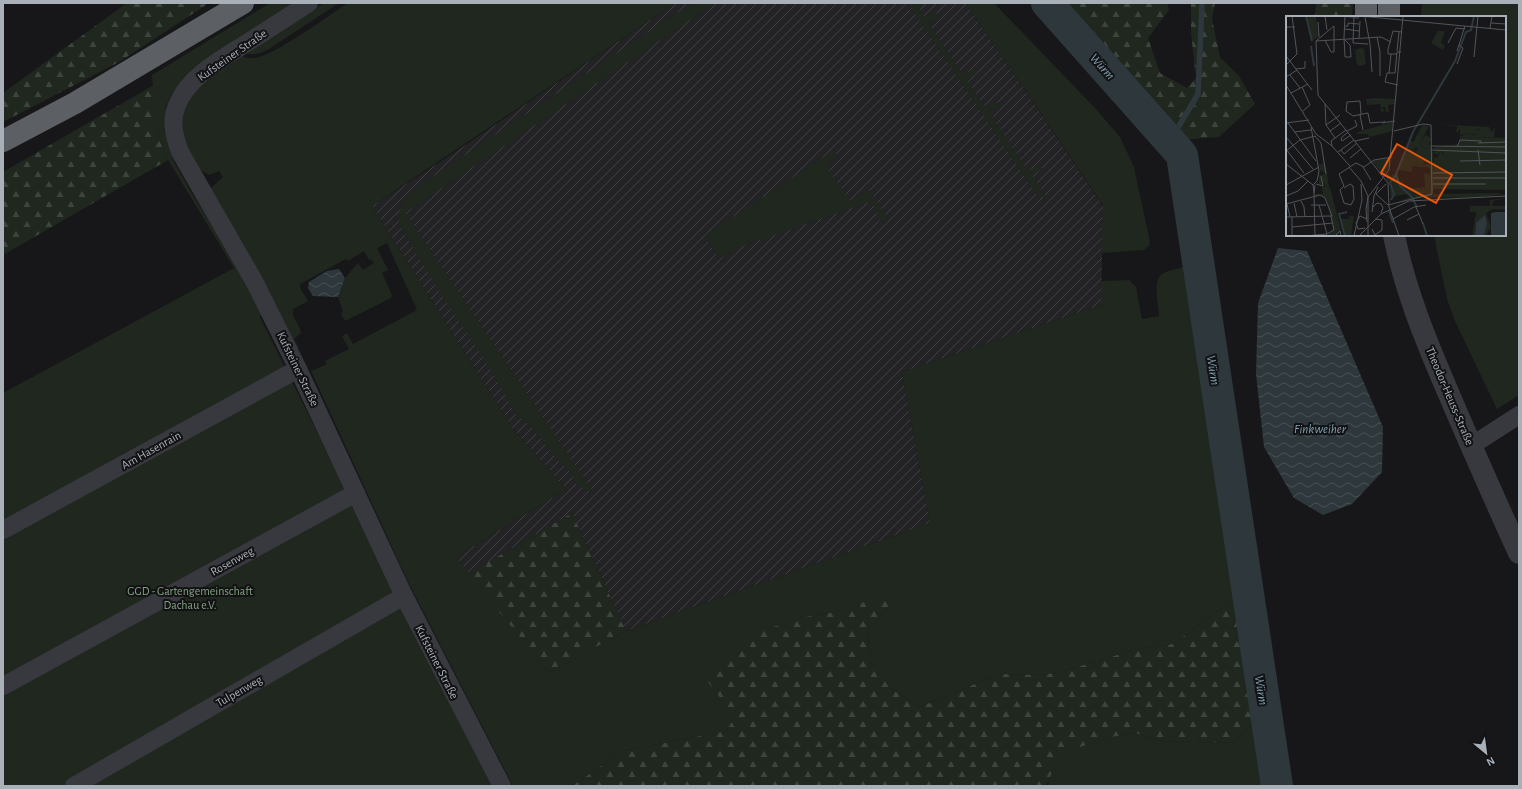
<svg xmlns="http://www.w3.org/2000/svg" width="1522" height="789" viewBox="0 0 1522 789" font-family="'Alegreya Sans',sans-serif">
	<style>
		.industrial { fill: url(#industrial-furrows) }
		.green { fill: #1f271f }
		.forest { fill: url(#forest-firs) }
		.water { fill: url(#water-waves) }
		.lines { fill: none; stroke-linecap: round; stroke-linejoin: round }
		.stream { stroke: #2d373c; stroke-width: 5.5 }
		.river { stroke: #2d373c; stroke-width: 32 }
		.minor { stroke: #38393e; stroke-width: 18 }
		.tertiary { stroke: #38393e; stroke-width: 22 }
		.trunk { stroke: #5c6065; stroke-width: 22 }
		.labels { text-anchor: middle; stroke-width: 4; stroke-linejoin: round; paint-order: stroke }
		.street-label { font-size: 12px; fill: #a9b0b8; stroke: #121214 }
		.park-label { font-size: 12px; fill: #83a281; stroke: #121214 }
		.water-label { font-size: 13px; font-style: italic; fill: #82a1b2; stroke: #121214 }
		.inset-river { fill: none; stroke: #2d373c; stroke-width: 2 }
		.inset-road { fill: none; stroke: #515459; stroke-width: 1 }
		.view { fill: #e8590c; fill-opacity: 0.15; stroke: #e8590c; stroke-width: 2 }
		.inset-edge { fill: none; stroke: #a9b0b8; stroke-width: 2 }
	</style>
	<defs>
		<pattern id="industrial-furrows" width="10" height="10" patternUnits="userSpaceOnUse"><rect width="10" height="10" fill="#232326"/><path d="M-1 1l2-2M0 10L10 0M9 11l2-2" fill="none" stroke="#404043"/></pattern>
		<pattern id="forest-firs" width="22" height="20" patternUnits="userSpaceOnUse"><rect width="22" height="20" fill="#1f271f"/><path d="M5 1l3.5 6h-7zM16 11l3.5 6h-7z" fill="#3d443d"/></pattern>
		<pattern id="water-waves" width="16" height="10" patternUnits="userSpaceOnUse"><rect width="16" height="10" fill="#2d373c"/><path d="M0 5q4-4 8 0t8 0" fill="none" stroke="#495156"/></pattern>
	</defs>
	<rect width="100%" height="100%" fill="#171719"/>
	<path class="industrial" d="M675,3H966L1103,206L1101,305L902,372L930,523L626,631L572,513L468,574L456,557L566,489L513,429L372,206L449,156Z"/>
	<g class="green">
		<path d="M270,3H301L183,82L173,92L166,106L164,130L173,160L191,192L238,267L262,313L260,317L493,786H3V393L234,268L168,160L156,127L152,75Z"/>
		<path d="M324,3H339L269,49C261,53 255,56 245,53Z"/>
		<path d="M348,3H675L372,206L513,429L566,489L456,557L549,672L626,631L930,523L902,372L1101,305V281L1129,280L1136,287L1142,319L1159,316C1159,305 1152,281 1162,274C1169,270 1181,268 1189,266L1237,597L1173,644L1137,649L1064,671L1042,675L999,674L920,707L890,688L871,662L867,632L889,606L885,595L841,611L799,618L726,731L623,751L572,786H513L409,584L311,371L327,364L325,361L349,349L342,336L347,333L353,344L417,310L387,243L377,248L388,270L382,273L392,295L391,298L345,321L341,314L343,312L338,297L345,278L358,263L363,270L374,263L371,259L369,260L364,251L348,261L346,259L300,284L301,290L308,301L293,309C291,318 300,324 301,333L294,339L299,348L295,347L210,189L223,177L219,171L209,175L193,166L180,128L183,109L192,93L210,77L241,56C245,57 249,59 253,58C272,58 329,15 348,3Z"/>
		<path d="M691,3H715L405,213L595,494L577,485L570,472L555,457L531,427L515,413L491,370L437,288L400,226C396,205 407,196 422,184Z"/>
		<path d="M898,3H922L917,6L924,17L935,11L938,16L928,23L963,75L974,68L977,73L967,80L985,107L996,101L999,105L989,112L1028,171L1039,164L1042,169L1032,176L1046,197L1037,196L909,5Z"/>
		<path d="M966,3H994L1096,109L1120,137L1134,167L1149,237L1150,245L1144,250L1101,253L1103,205Z"/>
		<path d="M1422,3H1516L1519,4V395L1497,409L1455,321L1447,299L1434,235H1505V17H1421Z"/>
		<path d="M834,150L838,156L825,165L851,202L869,190L887,217L885,220L880,222L872,201L737,248L720,259L704,236Z"/>
		<path d="M1254,723L1263,786H1049L1048,780L1060,760L1076,748L1106,738L1135,733L1162,741L1232,743Z"/>
	</g>
	<g class="forest">
		<path d="M127,3H209L119,62L3,122V93Z"/>
		<path d="M1047,3H1167L1169,10L1148,38L1160,73L1187,88L1196,78L1191,33V3H1215L1212,19L1220,57L1239,76L1255,104L1219,137L1170,141Z"/>
		<path d="M1316,3H1353L1352,17H1315Z"/>
		<path d="M154,85L156,127L168,160L3,255V172Z"/>
		<path d="M572,513L626,631L549,672L468,574Z"/>
		<path d="M885,594L889,606L867,632L871,662L890,688L920,707L999,674L1042,675L1064,671L1137,649L1173,644L1237,597L1254,723L1232,743L1162,741L1135,733L1106,738L1077,748L1060,760L1048,780L1047,786H572L623,751L726,731L735,717L705,678L742,638L799,618L841,611Z"/>
	</g>
	<g class="water">
		<path d="M1278,248L1307,251L1383,427L1382,472L1352,504L1323,515L1294,498L1264,447L1256,374L1258,303Z"/>
		<path d="M339,269L345,278L338,297L313,296L308,288L309,282L327,271Z"/>
	</g>
	<g class="lines">
		<path class="stream" d="M1170,141L1198,94L1202,3"/>
		<path class="river" d="M1047,3L1182,155L1277,786"/>
		<g class="minor">
			<path d="M309,3C289,16 269,29 250,41C224,58 189,75 177,105C170,122 174,135 180,152L254,281L298,369L404,596L502,786"/>
			<path d="M1471,446L1519,415"/>
			<path d="M3,530L298,369"/>
			<path d="M3,686L356,493"/>
			<path d="M74,786L404,596"/>
		</g>
		<path class="tertiary" d="M1394,235C1405,290 1426,341 1448,392C1471,446 1495,500 1519,553"/>
		<g class="trunk">
			<path d="M1366,17V3"/>
			<path d="M1389,17V3"/>
			<path d="M3,141L75,103L243,3"/>
		</g>
	</g>
	<g class="labels">
		<g class="street-label">
			<text transform="translate(232 55) rotate(-35)" y="4">Kufsteiner Straße</text>
			<text transform="translate(298 369) rotate(64)" y="4">Kufsteiner Straße</text>
			<text transform="translate(1450 396) rotate(67)" y="4">Theodor-Heuss-Straße</text>
			<text transform="translate(151 450) rotate(-29)" y="4">Am Hasenrain</text>
			<text transform="translate(232 561) rotate(-29)" y="4">Rosenweg</text>
			<text transform="translate(437 662) rotate(63)" y="4">Kufsteiner Straße</text>
			<text transform="translate(239 691) rotate(-30)" y="4">Tulpenweg</text>
		</g>
		<g class="park-label">
			<text x="190" y="595">GGD - Gartengemeinschaft<tspan x="190" dy="14">Dachau e.V.</tspan></text>
		</g>
		<g class="water-label">
			<text transform="translate(1103 66) rotate(48)" y="5">Würm</text>
			<text transform="translate(1214 370) rotate(81)" y="5">Würm</text>
			<text x="1320" y="433">Finkweiher</text>
			<text transform="translate(1262 690) rotate(81)" y="5">Würm</text>
		</g>
	</g>
	<g transform="translate(1286 16)">
		<rect width="220" height="220" fill="#171719"/>
		<path d="M30,0L32,21L26,25L21,2ZM152,15H159L155,27L159,30L157,34L145,27ZM74,32L78,33L80,48L75,50L71,49L69,34ZM89,82L109,83V88L102,89L103,96H100L99,91H96L99,95L95,96L94,88L81,89L80,83ZM107,106L106,115L104,116L83,121L82,118H72L71,116ZM174,111H194L195,113H190V120L186,117L174,119ZM140,118L145,123L141,133L133,129ZM174,121L220,122V174L147,173L146,181L128,183L115,169L113,155L115,168L120,173L116,168V159L117,169L122,173L139,171L138,157L144,158V152L127,150L125,156L112,154L117,141L131,143L130,148L133,149L147,147V156L148,139L149,142L153,141L155,148L167,142L158,140V136L147,133L148,131L173,128ZM123,124L128,126L127,133L130,134L126,138L119,136ZM104,142L102,152L98,160L86,145ZM39,146L43,170V181L54,215L48,220H41L48,215L40,182L34,179L29,181V178H37L36,170L41,171L37,167L34,168L37,169L31,168H33V159L40,158L34,154L33,149ZM63,200H68L65,220H60L55,203H63Z" fill="#1f271f"/>
		<path d="M146,108L203,111L206,116L209,111L208,121L220,122L172,121L184,117L190,120V114L195,113L174,111L173,115L170,117L171,110ZM136,109L143,110L133,129L141,133L142,129H145L146,136L155,134L158,140L174,142V151H156L152,140L155,135L151,139L148,137V142L147,136V147L138,146L136,149L130,148L131,143L117,141L119,136L126,138L130,135L132,131L127,133V127ZM103,155V164L107,158L110,159L114,170L125,180V183L111,186L124,181L120,178L107,181L104,179V171L100,162ZM44,171L55,215L49,218L51,205L42,180ZM211,177L218,178L189,182L146,181L147,178ZM220,182L207,185L206,190H220V194L207,193L200,197L205,211L200,220L198,218L201,204L190,207L189,220H186L190,196H184V190H204V184Z" fill="#1f271f"/>
		<path d="M209,196H220V220H205V197ZM199,199L201,207L198,220H189L190,207Z" fill="#2d373c"/>
		<path class="inset-river" d="M20,0L26,25M60,0L73,2M25,30L28,50M105,184L108,178L104,167L110,159M131,191L125,180L114,170L110,158L127,116L169,45L180,16L185,14L188,0M103,195L107,207M137,207L141,220M59,220L53,198L61,196"/>
		<path class="inset-road" d="M39,0L41,14M74,0L220,14M79,1L84,28L86,56M32,6L33,21M205,7L220,8M48,10L30,25L32,79L102,167L103,191L113,220M48,10V36M59,10H62V7L73,8M204,12L206,0M59,13L73,15M0,15L1,11H9M91,21L94,36V60M73,22L74,5M39,24L45,36H48M59,24L64,29L65,41H59L58,22L59,0M30,25L95,21L105,26M67,27L68,0M67,27L82,28M162,27L170,12L179,13M111,35L113,16M171,35L179,10M111,38H102V33L107,15L116,16M0,40L26,74M188,41L192,0M171,48L177,32L173,29M0,49L11,38L6,0M10,53L19,52V45M103,57L105,38M4,59L14,72M0,61L11,54M0,69L30,118L46,130L64,150M112,69L99,66L101,57H109L111,36H115M16,71L24,89L17,95M5,77L22,68M39,88L40,109L49,122M75,98L74,85L61,86L60,95L67,100L82,97L84,107L96,106M74,99L77,114M99,105L96,107L109,105M0,107L23,104M2,107L30,145M40,109L54,99M25,111L33,155L31,165L27,169M44,115L55,107M61,115L71,110L69,104M8,116L25,114M62,116L55,122L56,125L65,119M0,121L27,153M69,125L83,122M192,127L220,126M46,130L45,125L60,114M146,130L220,131M171,131L174,124L195,125V127M0,133L18,157M55,134L58,138L71,127M146,134L220,137M192,134L194,149M0,135L14,124L29,120L35,127L40,158M52,136L68,124M64,142L75,133M174,145L220,144M0,148L27,169M63,151L75,165L82,180V220M77,151L85,164M103,154L117,0M147,157L220,156M147,162H220M30,168L37,170L35,160M100,168L90,178L102,189M147,168H200M0,169L33,151M27,169L28,177L29,169M58,172L64,168L67,170L68,183L65,189L58,187L54,174L58,170L53,158L70,147L78,151L88,144L106,141M28,177L29,220M0,180L12,175L22,165M15,185L18,191L19,201M8,187L11,201M0,188L34,179L39,182L46,200M1,188L4,201M25,189H40M33,189L41,218M102,189L146,178L145,109L137,108L108,115M87,191L91,187L95,188L97,192L95,197M130,191L137,208M86,196L88,180L92,171M0,201L45,200M6,201V220M107,203L128,191L140,189M121,204L133,198M81,206L80,193L82,181L103,154M6,211L47,207M79,212L72,213L70,207L74,200L81,203M86,213L89,219L96,214V204L89,203M41,218L48,214L45,200M18,220L41,218M49,220L54,215L55,220M68,220L76,184L75,168M73,220L95,198L123,185L220,180"/>
		<path class="view" d="M111,128L166,159L150,187L95,157Z"/>
		<rect width="220" height="220" class="inset-edge"/>
	</g>
	<rect width="1522" height="789" fill="none" stroke="#a9b0b8" stroke-width="8"/>
	<g transform="translate(1486 753) rotate(151)" stroke="#121214" stroke-width="3" paint-order="stroke">
	<path d="M0-3L7 15L0 10L-7 15Z" fill="#a9b0b8"/>
	<text y="-6" font-size="11" font-weight="bold" text-anchor="middle" fill="#a9b0b8">N</text>
	</g>
</svg>
